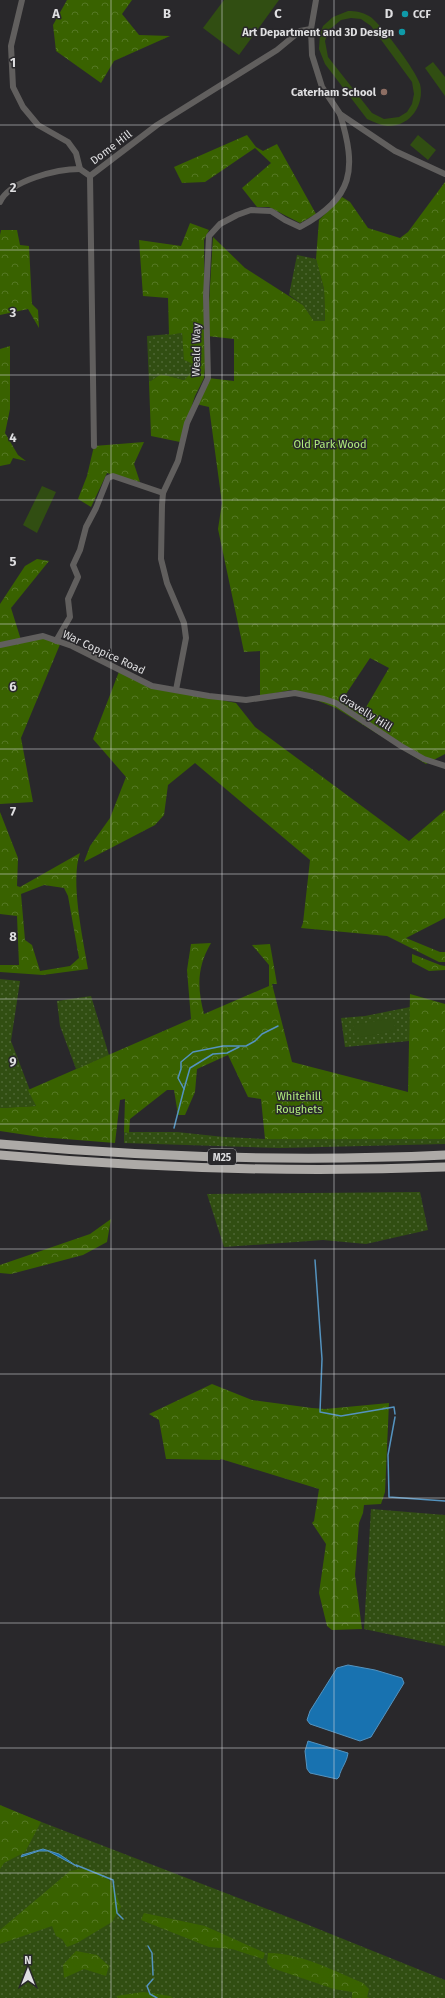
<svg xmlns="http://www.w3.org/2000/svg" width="445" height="1998" viewBox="0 0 445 1998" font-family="'Fira Sans',sans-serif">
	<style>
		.grass { fill: url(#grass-dots) }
		.forest { fill: url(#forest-crowns); fill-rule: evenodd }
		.green { fill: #314e12; fill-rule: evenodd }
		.water { fill: #1872b0; stroke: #5493bf }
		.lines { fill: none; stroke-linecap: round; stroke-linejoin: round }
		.stream { stroke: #5493bf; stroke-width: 1.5 }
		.minor { stroke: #615f5e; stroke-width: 6 }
		.highway { stroke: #adaaa7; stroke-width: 9 }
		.grid { fill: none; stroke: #dfdfe1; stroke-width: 1; stroke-opacity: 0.55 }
		.culture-dot { fill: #0f9aa8; stroke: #29282b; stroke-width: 1.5 }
		.education-dot { fill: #8d6e63; stroke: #29282b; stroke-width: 1.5 }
		.labels { text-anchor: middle; stroke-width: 3; stroke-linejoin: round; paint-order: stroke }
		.shield { fill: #29282b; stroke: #a8a8aa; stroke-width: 1 }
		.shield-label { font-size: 10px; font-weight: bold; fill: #dfdfe1 }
		.poi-label { font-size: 11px; font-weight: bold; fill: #dfdfe1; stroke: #29282b; text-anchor: end }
		.street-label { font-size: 11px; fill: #dfdfe1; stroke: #29282b }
		.park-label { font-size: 11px; fill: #b1ed7d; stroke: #29282b }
		.grid-label { font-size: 13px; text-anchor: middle; font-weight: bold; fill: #dfdfe1; stroke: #29282b; stroke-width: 3; stroke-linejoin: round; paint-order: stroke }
	</style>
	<defs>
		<pattern id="grass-dots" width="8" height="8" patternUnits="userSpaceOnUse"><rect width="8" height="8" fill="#314e12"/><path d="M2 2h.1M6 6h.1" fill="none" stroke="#4e6734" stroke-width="1.8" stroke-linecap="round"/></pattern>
		<pattern id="forest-crowns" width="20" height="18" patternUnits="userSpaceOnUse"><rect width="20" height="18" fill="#396200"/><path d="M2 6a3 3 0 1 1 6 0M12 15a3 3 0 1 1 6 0" fill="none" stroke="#557825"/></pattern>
	</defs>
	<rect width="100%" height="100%" fill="#29282b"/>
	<g class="grass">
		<path d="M297,255L316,259L324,289L325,321H314L303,305L289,295Z"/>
		<path d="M182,333L185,360L199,366L184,380L161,374L149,382L147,336Z"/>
		<path d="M0,979L20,981L11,1041L36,1106L0,1108Z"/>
		<path d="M91,996L109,1055L76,1069L60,1026L57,1001Z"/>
		<path d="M410,1007L409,1041L345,1047L341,1018L365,1016Z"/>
		<path d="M124,1132H177L224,1137L265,1139H445V1144L281,1148L124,1143Z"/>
		<path d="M420,1192L428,1230L366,1244L323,1240L224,1247L207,1194Z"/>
		<path d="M371,1509L445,1515V1646L364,1629Z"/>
		<path d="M0,1806L306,1924L445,1980V1998H0Z"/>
	</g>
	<g class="forest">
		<path d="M67,0H132L122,14L139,35L170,36L114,61L101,83L56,51L53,25Z"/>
		<path d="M247,135L256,147L263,151L277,144L316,214L300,223L269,207H257L242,188L271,163L255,148L205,182L182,183L174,167Z"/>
		<path d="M445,182V754L426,764L336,708L291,690L260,696V651L244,652L218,529L222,503L209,407L196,404L208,378L234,381V339L207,336L213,237L245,268L303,305L314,321H325L324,289L316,259L319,220L342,197L350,202L368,228L400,238L408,232ZM370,658L389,668L365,709L344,697Z"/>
		<path d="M190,223L209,230L204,240L205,368L204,378L195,396L180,442L151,436L149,382L161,374L184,380L198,366L184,360L182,333L169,335L168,298L143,296L139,240L181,246Z"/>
		<path d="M1,230H17L20,245L29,246L32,304L38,310L39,328L28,309L0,315V235Z"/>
		<path d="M10,346V409L5,433L18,455L26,461L13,458L10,464L0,466V349Z"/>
		<path d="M144,442L134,464L140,482L107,473L91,507L78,499L87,476L94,446Z"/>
		<path d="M37,559L49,561L11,608L21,640L43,636L61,642L21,738L33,802L0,804V604L25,566Z"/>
		<path d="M120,669L152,686L236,703L255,727L409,841L445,810V918L406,938L440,952H445V962H439L387,936L301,928L303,923L310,860L195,763L168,785L164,815L155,825L84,862L90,846L110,818L126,777L93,739Z"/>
		<path d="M0,812L18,858L17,886L20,887L80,853C70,881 83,938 88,969L43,975L0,972V965H19L17,916L0,914ZM44,885L64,888L68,896L79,958L70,966L40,971L32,945L25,940L21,894Z"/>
		<path d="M211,943C197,967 197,987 204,1014L269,986V965L252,945L270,944L277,984H272L292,1062L408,1092L410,994L445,1004V1139H265L261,1099L248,1097L228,1055L197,1069L195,1092L185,1115H178L174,1090H167L130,1119L129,1133L124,1132L125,1099L120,1100L115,1143L40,1137L0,1131V1108L36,1106L28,1090L191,1019L187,970L191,944Z"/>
		<path d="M412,954L440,965L445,966V970L429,971L412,962Z"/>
		<path d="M111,1219L107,1242L83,1255L11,1274L0,1273V1265L90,1234Z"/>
		<path d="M212,1384L252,1400L312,1408L325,1409L389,1403L385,1492L381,1504L364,1505L363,1513L359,1523L355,1575L362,1629L332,1630L327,1626L319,1593L326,1544L312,1523L314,1521L319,1489L221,1459L220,1460L166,1459L159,1420L149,1414Z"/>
		<path d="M0,1805L41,1822L25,1852L4,1863L0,1869Z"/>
		<path d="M81,1869C109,1869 112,1883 121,1907L112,1922L77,1943L67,1947L62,1939L56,1936L52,1926L0,1944V1930L70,1871Z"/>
		<path d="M144,1913L205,1926L265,1953L263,1959L232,1949L209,1947L141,1920Z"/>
		<path d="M76,1951L97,1955L109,1966L106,1976L84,1969L64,1978L63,1965Z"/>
		<path d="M268,1953C301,1953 334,1971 363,1983L369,1989L367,1997L370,1998H352V1992L334,1989L272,1968L267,1963Z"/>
		<path d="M143,1992L170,1996L173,1998H118L116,1996Z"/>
	</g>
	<g class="green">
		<path d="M224,0H279L239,55L203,28Z"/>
		<path d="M348,11C356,11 362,12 369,16C380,22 417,72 420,84C425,105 410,127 387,126C380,125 374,122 367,119L325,64L319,49L320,34L323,26L333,17ZM351,18L361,19L371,26L412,82L414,94L412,104L407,112L399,117L384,119L372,113L328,57L325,41L329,30L341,20Z"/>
		<path d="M433,62L445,77V96L425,68Z"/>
		<path d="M418,135L436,150L428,160L410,145Z"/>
		<path d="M42,486L56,492L37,533L23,525Z"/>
		<path d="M393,1018L396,1031L355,1038L353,1025Z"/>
	</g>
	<g class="water">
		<path d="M348,1665L375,1670L402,1678L404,1683L371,1737L360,1741L310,1724L307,1720L310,1711L337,1668Z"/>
		<path d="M308,1741L348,1753C347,1762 341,1768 339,1777L337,1779L310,1773L307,1769L305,1751Z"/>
		<path d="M43,1849L59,1854L78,1867L48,1851H39L21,1857L22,1855Z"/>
	</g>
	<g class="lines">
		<g class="stream">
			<path d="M184,1089L190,1068L213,1054L227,1053L239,1047"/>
			<path d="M174,1128L184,1089L178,1078L181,1069V1062L193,1052L223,1046H246L255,1041L262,1034L278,1026"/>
			<path d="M315,1260L322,1359L320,1412L341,1416L394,1407L395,1414"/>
			<path d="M395,1417L388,1455L389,1497L445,1501"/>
			<path d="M76,1865L113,1880L117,1913L123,1919"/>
			<path d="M148,1946L152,1953L153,1975"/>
			<path d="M153,1979L147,1986L150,1994L157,1998"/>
		</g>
		<g class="minor">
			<path d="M22,0L11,46L13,87L23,107L38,125L68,142L76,153L80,169L90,176"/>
			<path d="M316,0L311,29L312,55L322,87L340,114L395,151L445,174"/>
			<path d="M0,202C10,180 58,169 80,169"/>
			<path d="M94,446L90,176L157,125L277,50L300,31L311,29"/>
			<path d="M56,641L70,617L68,599L78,577L73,565L80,550L86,527L96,508L108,478L113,476L163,493"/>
			<path d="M0,645L43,636L72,646L152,686L209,696L246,700L295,693L324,699L336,703L401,746L424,759L445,766"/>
			<path d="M176,690L186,638L184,623L167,583L161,559L162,505L163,493L178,461L187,423L208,378L206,296L209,236L220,224L237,215L251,210L271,211L285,220L300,227C354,197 357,170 340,114"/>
		</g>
		<g class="highway">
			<path d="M0,1144C148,1157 297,1162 445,1155"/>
			<path d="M0,1155C148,1168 296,1173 445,1167"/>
		</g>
	</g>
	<path class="grid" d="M111,0V1998M222,0V1998M334,0V1998M0,125H445M0,250H445M0,375H445M0,500H445M0,624H445M0,749H445M0,874H445M0,999H445M0,1124H445M0,1249H445M0,1374H445M0,1498H445M0,1623H445M0,1748H445M0,1873H445"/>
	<g class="culture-dot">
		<circle cx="405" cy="14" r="4"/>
		<circle cx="402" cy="32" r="4"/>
	</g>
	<circle class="education-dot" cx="384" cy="92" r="4"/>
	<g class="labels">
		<rect class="shield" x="208" y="1149" width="28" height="16" rx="3"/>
		<g class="shield-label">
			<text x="222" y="1161">M25</text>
		</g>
		<g class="poi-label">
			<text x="413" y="18" text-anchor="start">CCF</text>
			<text x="394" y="36">Art Department and 3D Design</text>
			<text x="376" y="96">Caterham School</text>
		</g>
		<g class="street-label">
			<text transform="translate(111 147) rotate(-37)" y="4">Dome Hill</text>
			<text transform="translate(196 350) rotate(-89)" y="4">Weald Way</text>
			<text transform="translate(104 652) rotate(25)" y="4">War Coppice Road</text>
			<text transform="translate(366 712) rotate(32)" y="4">Gravelly Hill</text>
		</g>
		<g class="park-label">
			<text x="330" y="448">Old Park Wood</text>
			<text x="299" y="1100">Whitehill<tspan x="299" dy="13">Roughets</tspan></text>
		</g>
	</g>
	<g class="grid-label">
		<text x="56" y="18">A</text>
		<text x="167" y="18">B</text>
		<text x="278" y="18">C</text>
		<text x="389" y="18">D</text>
		<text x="13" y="67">1</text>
		<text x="13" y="192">2</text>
		<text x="13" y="317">3</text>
		<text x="13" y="442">4</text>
		<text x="13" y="566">5</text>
		<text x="13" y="691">6</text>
		<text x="13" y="816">7</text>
		<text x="13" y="941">8</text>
		<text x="13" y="1066">9</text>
	</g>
	<g transform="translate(28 1970)" stroke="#29282b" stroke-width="3" paint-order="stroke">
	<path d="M0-3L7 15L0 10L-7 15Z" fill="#dfdfe1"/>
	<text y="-6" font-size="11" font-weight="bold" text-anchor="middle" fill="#dfdfe1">N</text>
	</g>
</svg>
